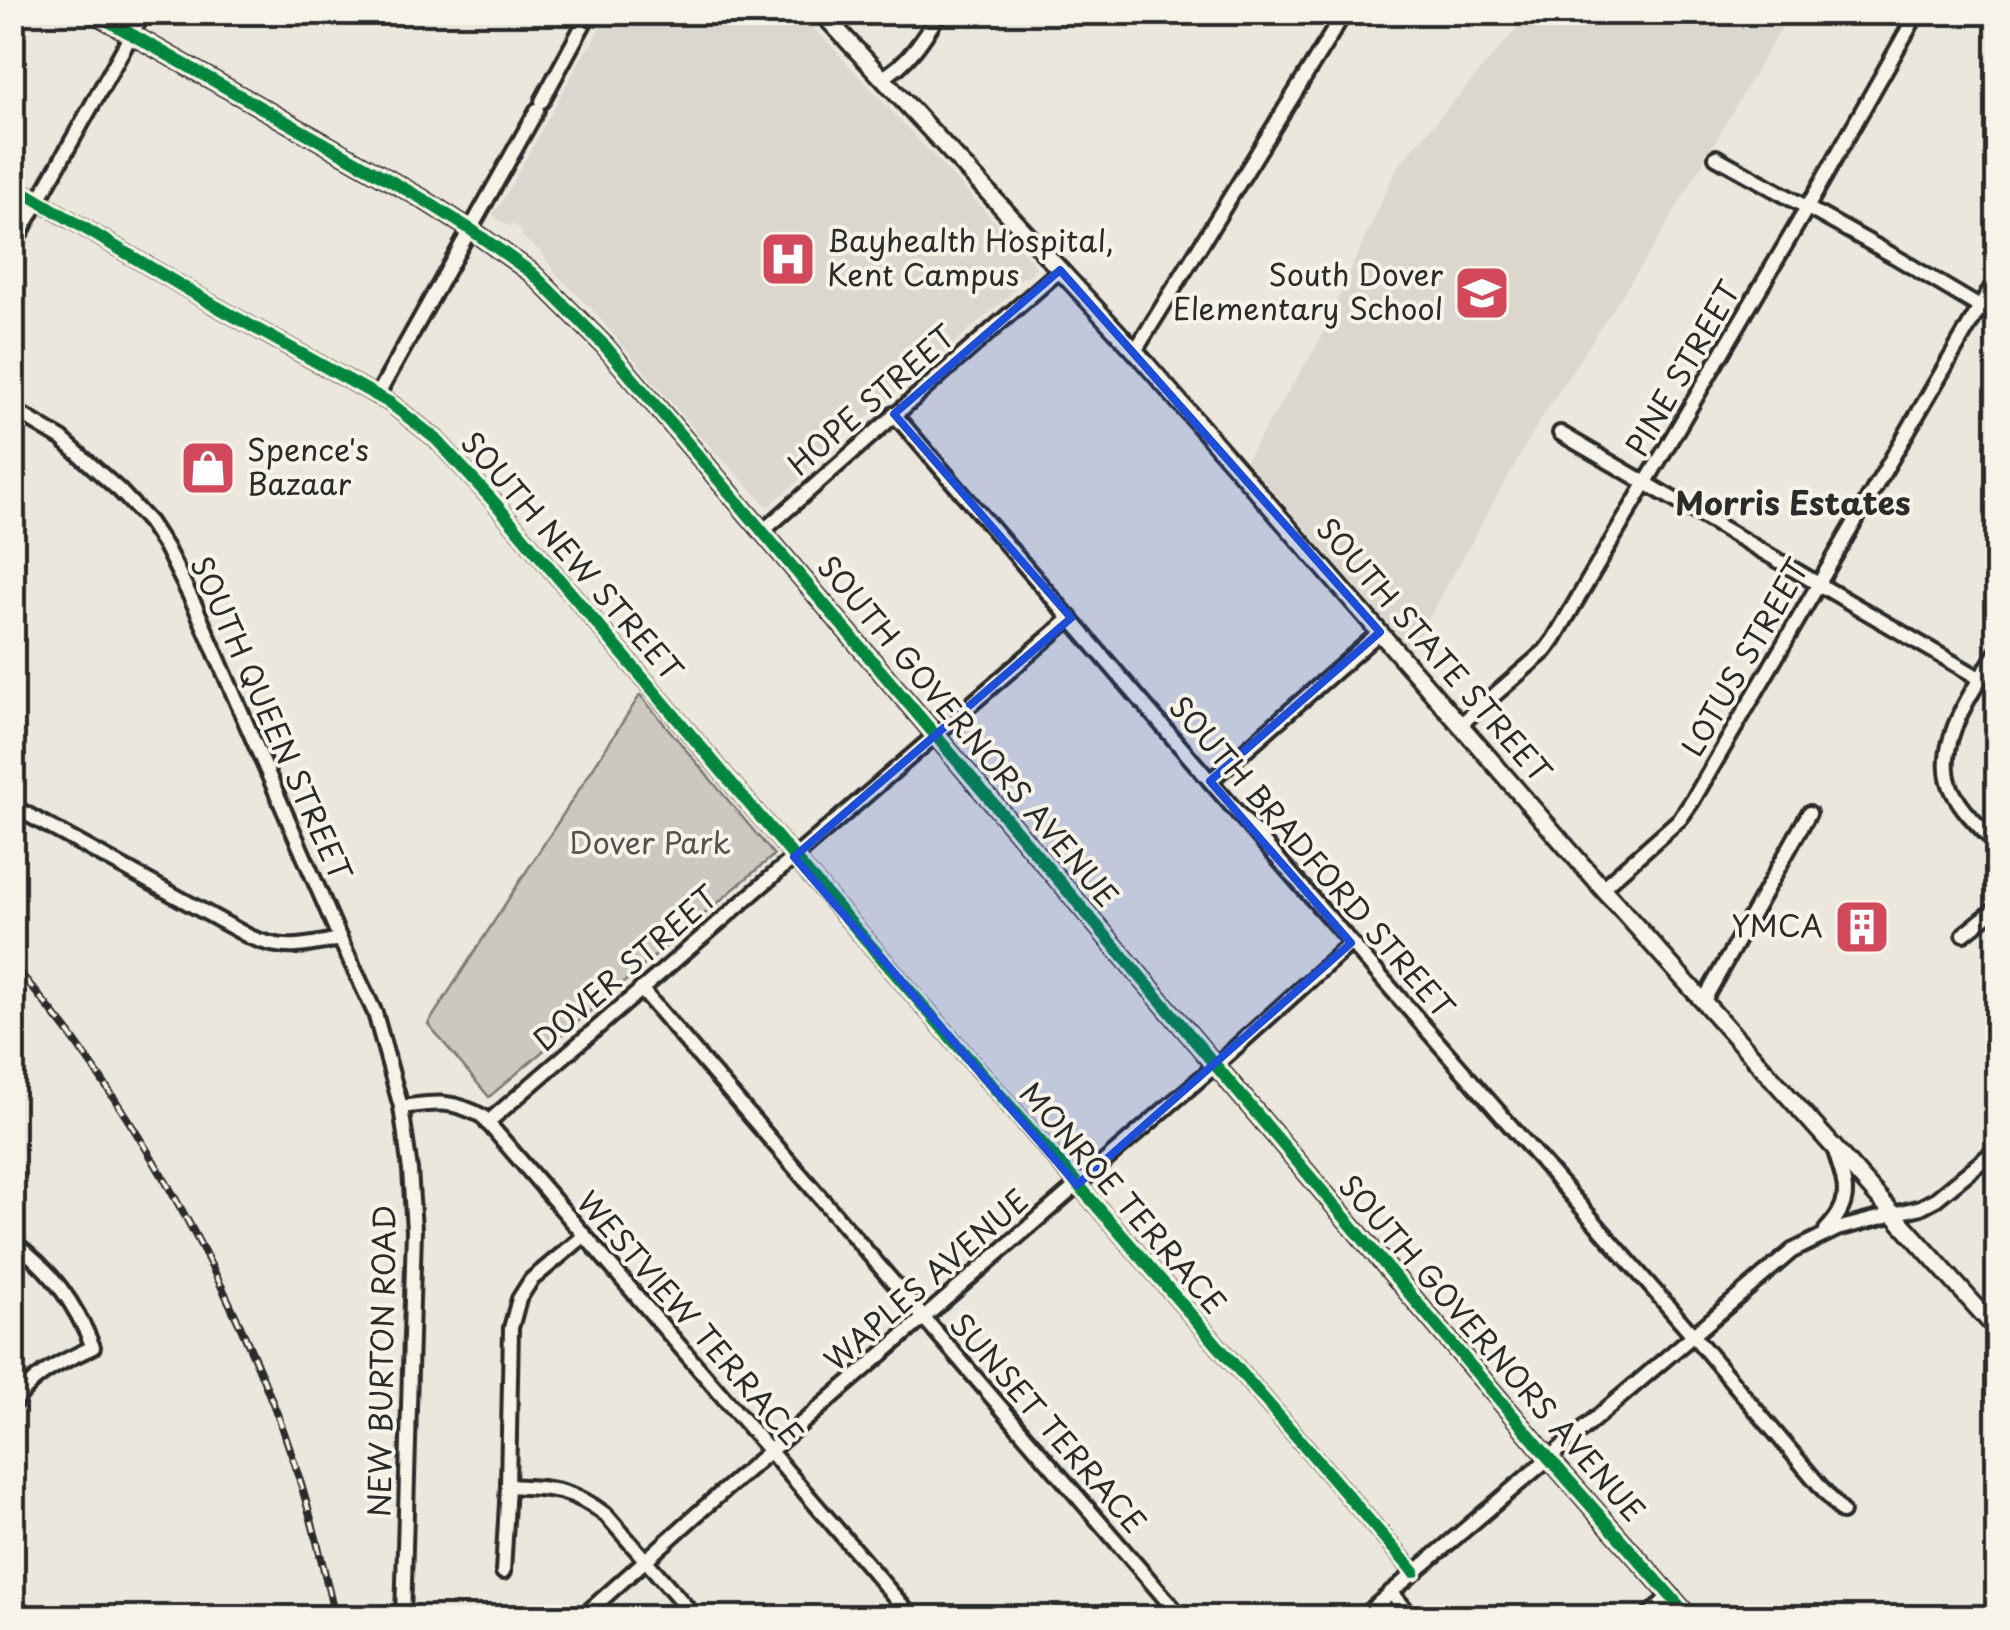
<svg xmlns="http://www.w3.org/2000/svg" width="2010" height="1630" viewBox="0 0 2010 1630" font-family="'Playpen Sans',sans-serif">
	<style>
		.built { fill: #dbd7ce }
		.green { fill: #cbc8bf; stroke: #7b7a75; stroke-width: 2.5 }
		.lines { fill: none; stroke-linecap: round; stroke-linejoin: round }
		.minor-casing { stroke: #2b2b2b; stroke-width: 20 }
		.major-casing { stroke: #2b2b2b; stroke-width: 22 }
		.minor { stroke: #f7f3e8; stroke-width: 12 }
		.major { stroke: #f7f3e8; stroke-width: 15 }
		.rail-casing { stroke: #2b2b2b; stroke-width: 8 }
		.rail { stroke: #f7f3e8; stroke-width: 4; stroke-dasharray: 11; stroke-linecap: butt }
		.cycleway-casing { stroke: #f7f3e8; stroke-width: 19 }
		.cycleway { stroke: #00873e; stroke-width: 12 }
		.marked { fill: #1d4ed8; fill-opacity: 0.2; stroke: #1d4ed8; stroke-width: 8; stroke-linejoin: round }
		.labels { text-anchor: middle; stroke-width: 8; stroke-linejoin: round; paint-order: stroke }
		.poi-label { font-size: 30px; fill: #2b2b2b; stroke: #f7f3e8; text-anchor: start }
		.street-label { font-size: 30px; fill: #2b2b2b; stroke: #f7f3e8 }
		.park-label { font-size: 30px; fill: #535250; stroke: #f7f3e8 }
		.neighbourhood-label { font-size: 32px; font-weight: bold; fill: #2b2b2b; stroke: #f7f3e8 }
	</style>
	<rect width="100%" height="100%" fill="#ebe7dd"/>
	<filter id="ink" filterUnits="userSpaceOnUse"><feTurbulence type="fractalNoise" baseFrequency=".01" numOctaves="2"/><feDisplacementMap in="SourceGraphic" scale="20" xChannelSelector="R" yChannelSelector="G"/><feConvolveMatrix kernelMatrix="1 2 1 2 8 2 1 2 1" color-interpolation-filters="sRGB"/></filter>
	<g filter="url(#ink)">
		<g class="built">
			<path d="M606,13H800L1037,267L1027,277H1022L1012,293L868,417L844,432L822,451L810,463L805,475L768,507L698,434L589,306L557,275L541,252L521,236L523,232L513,224L510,227L495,217L493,211L499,207L586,50L592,45Z"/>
			<path d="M1530,13H1790L1658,240L1539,422L1411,650L1246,460L1317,345L1397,167Z"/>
		</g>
		<path class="green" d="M640,695L774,855L489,1097L428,1024Z"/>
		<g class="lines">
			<g class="minor-casing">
				<g id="minor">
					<path d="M882,78C908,64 924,38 940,12"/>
					<path d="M542,101L590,12"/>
					<path d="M1716,157L1894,256L1998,318"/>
					<path d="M12,185L212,304L390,403L436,439L495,503L794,857L1414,1572"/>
					<path d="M12,248L144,12"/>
					<path d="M1135,351L1345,12"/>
					<path d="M377,396L537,110"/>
					<path d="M12,409L62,439L120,491L149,522L166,548L196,608L340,939L375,1013L401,1107L410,1170L414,1230L403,1618"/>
					<path d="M894,414L1210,781L1692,1334L1842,1512"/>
					<path d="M1560,433L1981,679"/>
					<path d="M763,531L1060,270"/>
					<path d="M1998,650C1975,688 1930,747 1953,792C1963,812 1982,829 1998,846"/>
					<path d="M1461,724L1545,651L1554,639L1807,208L1918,12"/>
					<path d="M1210,781L1380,632"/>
					<path d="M12,806L250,937C286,952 303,946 340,939"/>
					<path d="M1602,888L1680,819L1693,800L1998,276"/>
					<path d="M1964,934L1998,907"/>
					<path d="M641,989L1182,1618"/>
					<path d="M1703,1002L1809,813"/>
					<path d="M401,1107C436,1103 450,1099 482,1116L913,1618"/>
					<path d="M487,1123L1071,618"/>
					<path d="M1826,1230C1855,1200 1845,1184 1834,1148"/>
					<path d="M12,1241C51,1269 75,1303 93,1347C62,1362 30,1375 12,1407"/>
					<path d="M508,1486C551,1488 571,1488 606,1515L696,1618"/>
					<path d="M503,1572L508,1486L511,1328L519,1299L531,1280L584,1236"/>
					<path d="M1391,1592L1413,1618"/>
					<path d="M581,1618L705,1507L1216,1065L1351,943"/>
					<path d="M1361,1618L1792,1251L1837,1229L1921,1207L1936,1199L1998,1148"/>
					<path d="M1645,1618L1671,1595"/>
				</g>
			</g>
			<g class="major-casing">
				<g id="major">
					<path d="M92,12L421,198L470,229L532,273L605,346L1548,1457L1690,1618"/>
					<path d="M821,12L1135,351L1602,888L1998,1331"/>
				</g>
			</g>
			<use href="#minor" class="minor"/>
			<use href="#major" class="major"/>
			<g class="rail-casing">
				<path id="rail" d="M12,963C33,989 55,1014 74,1040C156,1154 223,1276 274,1406C301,1474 319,1546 335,1618"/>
			</g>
			<use href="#rail" class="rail"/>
			<g class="cycleway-casing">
				<g id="cycleway">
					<path d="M92,12L421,198L470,229L532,273L605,346L1548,1457L1690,1618"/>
					<path d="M12,185L212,304L390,403L436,439L495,503L794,857L1414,1572"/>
				</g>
			</g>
			<use href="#cycleway" class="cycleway"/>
		</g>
	</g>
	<path class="marked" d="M1060,270L1380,632L1210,781L1351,943L1077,1185L794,857L1071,618L894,414Z"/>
	<defs>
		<g id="hospital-square" transform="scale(2.875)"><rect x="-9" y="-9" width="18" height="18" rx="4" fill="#d1495b" stroke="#f7f3e8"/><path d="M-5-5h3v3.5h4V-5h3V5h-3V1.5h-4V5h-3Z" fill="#fff"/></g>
		<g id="school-square" transform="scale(2.875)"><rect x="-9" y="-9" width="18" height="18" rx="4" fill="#d1495b" stroke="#f7f3e8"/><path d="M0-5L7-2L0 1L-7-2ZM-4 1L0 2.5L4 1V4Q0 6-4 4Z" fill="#fff"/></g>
		<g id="shop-square" transform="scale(2.875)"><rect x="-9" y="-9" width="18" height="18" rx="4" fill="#d1495b" stroke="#f7f3e8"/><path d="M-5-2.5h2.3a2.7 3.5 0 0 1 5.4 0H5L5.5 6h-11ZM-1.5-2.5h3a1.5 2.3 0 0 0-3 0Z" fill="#fff"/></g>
		<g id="building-square" transform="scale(2.875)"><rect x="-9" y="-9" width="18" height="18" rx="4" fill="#d1495b" stroke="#f7f3e8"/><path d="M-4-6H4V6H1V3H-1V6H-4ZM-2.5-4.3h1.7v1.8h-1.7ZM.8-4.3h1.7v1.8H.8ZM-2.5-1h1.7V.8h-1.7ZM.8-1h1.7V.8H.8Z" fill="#fff"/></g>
	</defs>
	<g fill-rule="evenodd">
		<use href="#hospital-square" x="788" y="259"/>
		<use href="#school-square" x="1482" y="293"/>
		<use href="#shop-square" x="208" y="468"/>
		<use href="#building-square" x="1862" y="927"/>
	</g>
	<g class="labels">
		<g class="poi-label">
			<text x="827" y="252">Bayhealth Hospital,<tspan x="827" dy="34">Kent Campus</tspan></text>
			<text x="1443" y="286" text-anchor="end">South Dover<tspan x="1443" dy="34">Elementary School</tspan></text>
			<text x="247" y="461">Spence's<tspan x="247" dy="34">Bazaar</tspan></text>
			<text x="1823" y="937" text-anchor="end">YMCA</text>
		</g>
		<g class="street-label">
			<text transform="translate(1684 369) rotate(-60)" y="10">PINE STREET</text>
			<text transform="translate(872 401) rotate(-41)" y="10">HOPE STREET</text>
			<text transform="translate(571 557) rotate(49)" y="10">SOUTH NEW STREET</text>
			<text transform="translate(1433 651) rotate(49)" y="10">SOUTH STATE STREET</text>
			<text transform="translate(1746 658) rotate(-60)" y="10">LOTUS STREET</text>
			<text transform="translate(270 719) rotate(66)" y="10">SOUTH QUEEN STREET</text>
			<text transform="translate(967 732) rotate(50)" y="10">SOUTH GOVERNORS AVENUE</text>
			<text transform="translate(1311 858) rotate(49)" y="10">SOUTH BRADFORD STREET</text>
			<text transform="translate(626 969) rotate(-41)" y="10">DOVER STREET</text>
			<text transform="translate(1122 1199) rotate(49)" y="10">MONROE TERRACE</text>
			<text transform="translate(927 1281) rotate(-41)" y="10">WAPLES AVENUE</text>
			<text transform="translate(689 1319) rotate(49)" y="10">WESTVIEW TERRACE</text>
			<text transform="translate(1491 1349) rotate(49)" y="10">SOUTH GOVERNORS AVENUE</text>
			<text transform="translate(383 1361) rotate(-89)" y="10">NEW BURTON ROAD</text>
			<text transform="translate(1047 1424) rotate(49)" y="10">SUNSET TERRACE</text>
		</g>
		<g class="park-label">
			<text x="650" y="854">Dover Park</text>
		</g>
		<g class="neighbourhood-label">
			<text x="1793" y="515">Morris Estates</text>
		</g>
	</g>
	<rect width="2010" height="1630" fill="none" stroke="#f7f3e8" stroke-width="50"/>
	<rect x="25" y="25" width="1960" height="1580" fill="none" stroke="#2b2b2b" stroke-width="4" filter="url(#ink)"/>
</svg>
